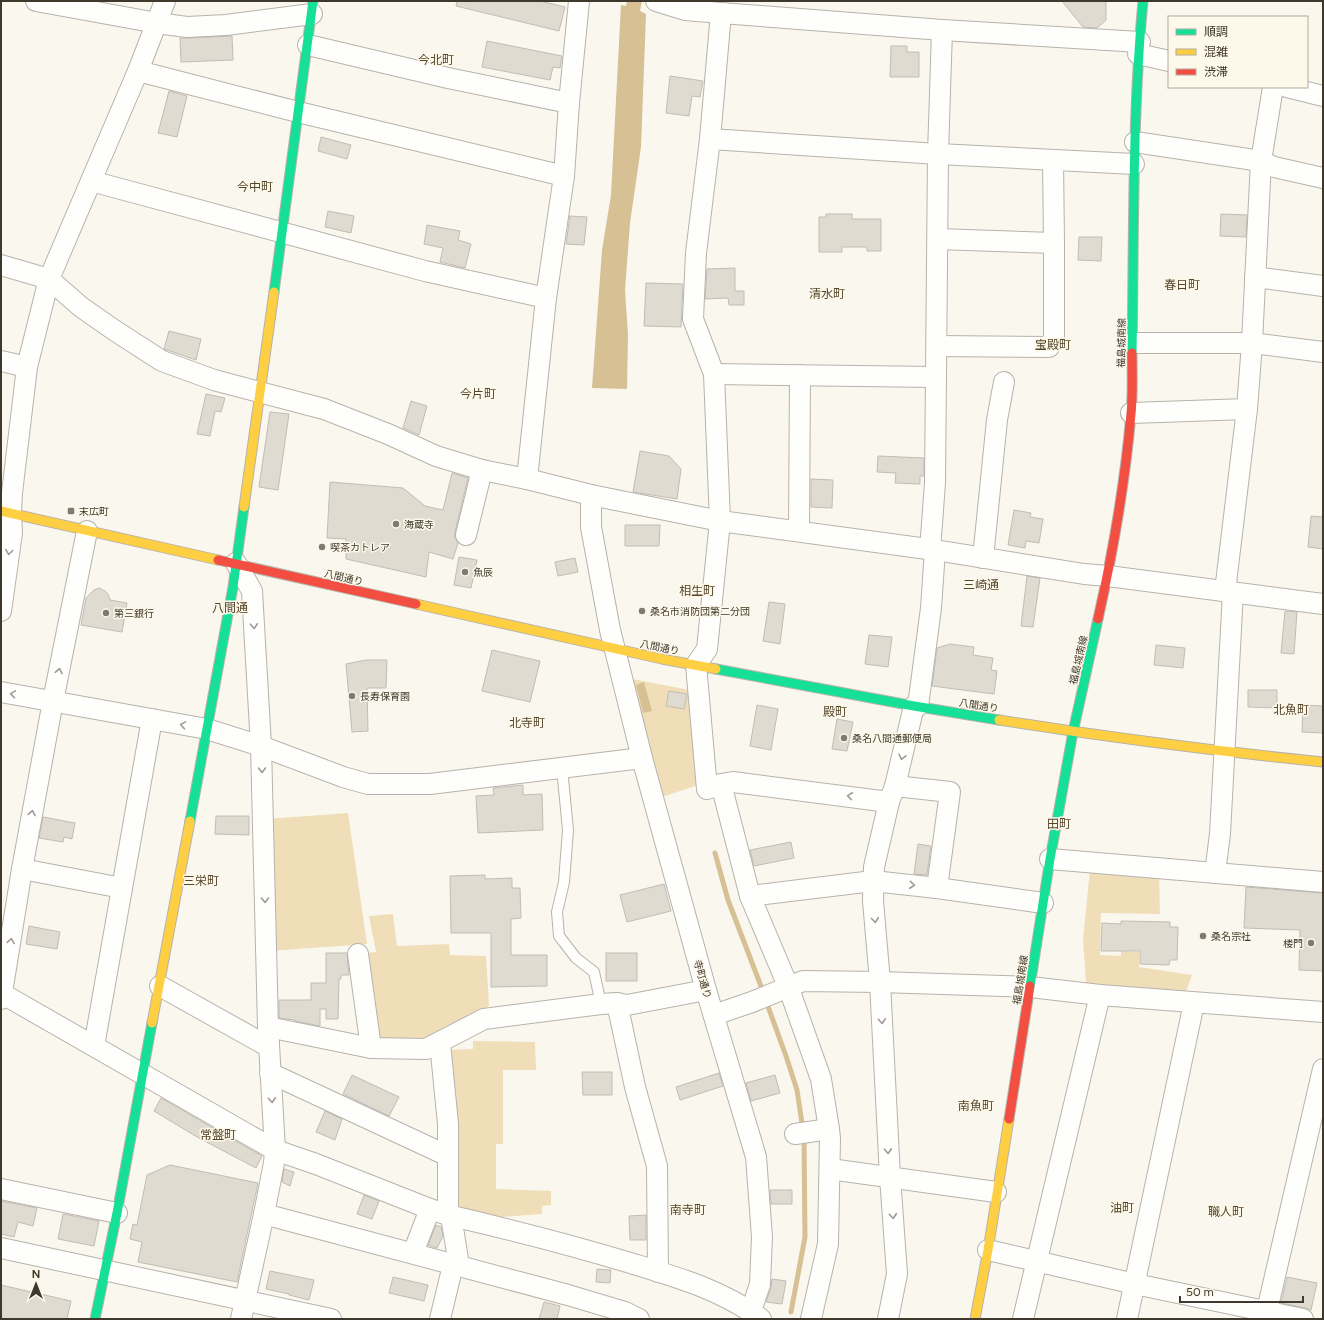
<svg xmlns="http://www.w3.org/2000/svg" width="1324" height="1320" viewBox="0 0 1324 1320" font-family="Figtree,'Noto Sans JP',sans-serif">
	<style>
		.green { fill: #f0deb9 }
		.water { fill: #d6c094 }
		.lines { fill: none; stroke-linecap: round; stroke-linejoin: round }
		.stream { stroke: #d6c094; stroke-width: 5 }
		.building { fill: #e0dbd1; stroke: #c1bdb4 }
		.lane-casing { stroke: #b7b3aa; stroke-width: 12 }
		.street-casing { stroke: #b7b3aa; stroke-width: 22 }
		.fast-casing { stroke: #b7b3aa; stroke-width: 11 }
		.slow-casing { stroke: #b7b3aa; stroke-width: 11 }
		.jam-casing { stroke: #b7b3aa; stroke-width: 11 }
		.lane { stroke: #fefefd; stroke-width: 10 }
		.street { stroke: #fefefd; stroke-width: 20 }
		.fast { stroke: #16e098; stroke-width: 9 }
		.slow { stroke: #ffcf43; stroke-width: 9 }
		.jam { stroke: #f24e42; stroke-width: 9 }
		.oneway { stroke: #9e9b94 }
		.poi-dot { fill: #807b70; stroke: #fef8eb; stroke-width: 1.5 }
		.labels { text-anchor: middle; stroke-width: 3; stroke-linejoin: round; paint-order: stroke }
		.street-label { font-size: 10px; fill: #3f382c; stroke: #fef8eb }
		.poi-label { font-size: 10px; fill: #3f382c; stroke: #fef8eb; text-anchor: start }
		.quarter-label { font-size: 12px; fill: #53462a; stroke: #fef8eb }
	</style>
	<rect width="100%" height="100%" fill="#faf7ef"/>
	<g class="green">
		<path d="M632,679L690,690L698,785L662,797Z"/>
		<path d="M348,813L367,944L270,951L266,819Z"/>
		<path d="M1090,870L1159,876L1160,914L1101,913L1100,955L1121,956V951L1139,952V967L1192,975L1186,992L1086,984L1083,939Z"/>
		<path d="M393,914L397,946L449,944L450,955L486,956L489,1006L425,1039H375L366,953L376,952L369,916Z"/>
		<path d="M473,1041L535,1042L536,1070H503V1144H496V1189L551,1191V1205L542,1206V1214L501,1217L463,1215L458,1210L447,1050L473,1049Z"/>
	</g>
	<g class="water">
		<path d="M627,1H642L640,11L646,14L641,147L630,223L625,290L628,335L627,389L592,388L602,250L611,195L621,5L626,6Z"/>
		<path d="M644,682L652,711L643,713L636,685Z"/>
	</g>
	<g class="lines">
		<g class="stream">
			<path d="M715,853L728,900L764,994"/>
			<path d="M766,1001L786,1056L797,1090L803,1130"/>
			<path d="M791,1312L805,1237L804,1138"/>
		</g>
	</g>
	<g class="building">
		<path d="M457,1H540L565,7L559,31L456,6Z"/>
		<path d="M1062,1H1106V20L1097,28L1083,27Z"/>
		<path d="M232,36L233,60L181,62L180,38H187Z"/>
		<path d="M487,41L562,56L560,68L553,67L550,80L482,67Z"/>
		<path d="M891,46H907V52H919V77H890Z"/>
		<path d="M670,76L703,81L700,97L692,96L689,116L666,113Z"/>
		<path d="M169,91L187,96L177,137L158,133Z"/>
		<path d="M321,137L351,145L347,159L318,151Z"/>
		<path d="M328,211L354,216L351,233L325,227Z"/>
		<path d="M826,214H852V219H881V251H867V247H842V252H819V217H826Z"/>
		<path d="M1221,214L1247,215L1246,237L1220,236Z"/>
		<path d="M570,216L587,217L584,245L566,244Z"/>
		<path d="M427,225L460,231L458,240L471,244L465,268L440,262L443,248L424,244Z"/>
		<path d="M1079,237H1102L1101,261L1078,260Z"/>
		<path d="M735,268V291H744V305H729L728,298L705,299L707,269Z"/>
		<path d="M646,283L683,284L681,327L644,326Z"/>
		<path d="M169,331L201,339L196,360L164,349Z"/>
		<path d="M206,394L225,398L221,412L215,411L210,436L197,434Z"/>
		<path d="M411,401L427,406L419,435L403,428Z"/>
		<path d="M270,412L289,414L278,490L259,487Z"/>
		<path d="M640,451L669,456L681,469L677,499L633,492Z"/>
		<path d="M878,456L924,458V476H920V484L895,483L896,473L877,472Z"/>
		<path d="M452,473L468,478L455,532V538L458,543L453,559L429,552L426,577L346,559V539L327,538L330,482L403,488L425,506L443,510Z"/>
		<path d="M811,479L833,480L832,508L811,507Z"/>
		<path d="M1014,510L1031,513L1030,517L1043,519L1039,543L1026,541L1025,548L1008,545Z"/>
		<path d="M1311,516L1323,517V549L1308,547Z"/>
		<path d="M625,525H660L659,546H625Z"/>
		<path d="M459,557L477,560L471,588L454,585Z"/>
		<path d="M575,558L578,572L558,576L555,562Z"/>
		<path d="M1027,576L1040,578L1033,627L1021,626Z"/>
		<path d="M99,588L105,591L108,594L110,600L127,603L122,632L81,625L86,598L94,590Z"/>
		<path d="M769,602L785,604L780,644L763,641Z"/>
		<path d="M1285,611L1297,612L1294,654L1281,653Z"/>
		<path d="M869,635L892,637L888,667L865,664Z"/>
		<path d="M950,644L974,647L973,655L993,658L991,670L997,671L994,694L932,686L937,648Z"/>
		<path d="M1156,645L1185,648L1183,668L1154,665Z"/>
		<path d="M492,650L540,661L530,702L482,691Z"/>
		<path d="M366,660H387L386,688H367L368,731L352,732L346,664Z"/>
		<path d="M1248,690H1277V708L1248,707Z"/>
		<path d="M669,691L687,694L684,709L666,706Z"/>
		<path d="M757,705L778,709L771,750L750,746Z"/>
		<path d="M1303,705L1323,706V733L1302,732Z"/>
		<path d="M837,719L853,722L847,751L832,749Z"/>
		<path d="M523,785V795L542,794L543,830L478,833L476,796L494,795L493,788Z"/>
		<path d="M216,816H249V835L215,834Z"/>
		<path d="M43,817L75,823L72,839L64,837L63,842L39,838Z"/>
		<path d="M791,842L794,858L754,866L750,850Z"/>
		<path d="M918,844L931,846L927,875L914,874Z"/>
		<path d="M485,875V879L512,878V888H520L521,918L511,919V955H547V986L491,987V933H451L450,876Z"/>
		<path d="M664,884L671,911L627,922L620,895Z"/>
		<path d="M1246,887L1323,893V971L1299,970L1300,930L1244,928Z"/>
		<path d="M1121,921L1170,922V927H1178L1177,960H1170L1169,965L1140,964V951H1101L1102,923L1121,924Z"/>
		<path d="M29,926L60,932L57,949L26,944Z"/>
		<path d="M326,953H347L349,975H341V979H339L338,1019H326V1009H320V1026L295,1021V1020L279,1018V1000H311V983H326Z"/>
		<rect x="606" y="953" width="31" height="28"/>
		<path d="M582,1072H612V1095H583Z"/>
		<path d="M719,1073L723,1086L680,1100L676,1087Z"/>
		<path d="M352,1075L399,1097L389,1116L343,1094Z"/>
		<path d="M775,1075L780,1093L751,1101L746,1083Z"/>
		<path d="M161,1098L262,1156L256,1168L197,1137L154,1111Z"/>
		<path d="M325,1111L342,1119L335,1140L316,1132Z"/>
		<path d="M170,1165L258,1183L237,1282L138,1262L142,1242L130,1239L133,1224L137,1225L147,1175Z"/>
		<path d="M284,1169L294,1172L290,1186L282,1182Z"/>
		<path d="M770,1190H792V1204H771Z"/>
		<path d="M364,1195L379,1201L372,1219L357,1214Z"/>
		<path d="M1,1201L37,1208L33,1226L18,1222L14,1237L1,1234Z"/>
		<path d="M63,1214L99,1221L94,1246L58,1239Z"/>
		<path d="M646,1215V1240H630L629,1216Z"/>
		<path d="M436,1225L441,1227L443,1236L437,1248L428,1245Z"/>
		<path d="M597,1269L611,1270L610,1283L596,1282Z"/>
		<path d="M270,1271L314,1280L309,1300L289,1295V1294L266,1289Z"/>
		<path d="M393,1277L428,1285L424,1301L389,1293Z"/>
		<path d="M1287,1277L1317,1283L1311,1310L1305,1308L1281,1303Z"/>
		<path d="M772,1279L786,1281L782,1304L766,1302L771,1288Z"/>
		<path d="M1,1285L71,1301L67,1319H1Z"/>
		<path d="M544,1302L560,1306L557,1319H539Z"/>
	</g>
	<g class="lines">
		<g class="lane-casing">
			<path id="lane" d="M562,768L568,830L564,882L557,912L559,936L576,958L594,972L601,1004"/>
		</g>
		<g class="street-casing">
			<g id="street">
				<path d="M36,1L157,23L187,27L226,25L312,14"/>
				<path d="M656,1L685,10L721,13L942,30L1140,42"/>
				<path d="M721,13L710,139L696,253L693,319L714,374L720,521L707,649L696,665L707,789L721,784L750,896L788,986L821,1079L829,1129L830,1138L828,1244L811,1319"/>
				<path d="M308,45L448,78L569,103"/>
				<path d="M1138,54L1169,61"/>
				<path d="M138,71L298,112L564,176"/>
				<path d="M1287,87L1323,96"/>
				<path d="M710,139L938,154L1134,164"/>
				<path d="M1135,142L1261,161L1274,167L1323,178"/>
				<path d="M1053,160L1054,243"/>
				<path d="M91,181L425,271L546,298"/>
				<path d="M1,265L49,279L81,307L114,330L162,361L214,380L324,409L388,434L436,456L482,470L527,479L591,495L720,521L935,550L1084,574L1108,576L1323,604"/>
				<path d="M1255,277L1323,286"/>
				<path d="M1132,343H1252L1323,352"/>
				<path d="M937,346L1049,347L1054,338V243L938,239"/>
				<path d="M1,361L27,367"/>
				<path d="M714,374L936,377"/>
				<path d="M1131,413L1247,409"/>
				<path d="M527,479L546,298L564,176L569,103L579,1"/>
				<path d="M591,495V527L610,630L642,758L706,990L756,1157L762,1237L760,1284L751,1311"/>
				<path d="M799,531L800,375"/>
				<path d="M466,535L482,470"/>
				<path d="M930,550L935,483L938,154L942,30"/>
				<path d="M983,558L997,420L1004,382"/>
				<path d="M236,563L252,591L261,746L268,1027L275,1150L274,1163L264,1214L241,1319"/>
				<path d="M1225,591L1247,409L1252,343L1261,161L1273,87"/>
				<path d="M1,611L12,533L11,513L12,493L27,367L49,279L138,71L165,1"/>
				<path d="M1,692L207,729L261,746L343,777L368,784H430L642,758"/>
				<path d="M918,706L931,608L935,550"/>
				<path d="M721,784L733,782L889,802"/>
				<path d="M895,786L950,792L937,888"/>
				<path d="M1050,859L1323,882"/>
				<path d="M22,869L122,888"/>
				<path d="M1215,873L1220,834L1233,592"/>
				<path d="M750,896L873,881L937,888L1043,903"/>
				<path d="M358,954L371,1048"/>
				<path d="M160,986L269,1047"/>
				<path d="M1,993L275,1150L316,1164L430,1209L448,1215C508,1229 567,1244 627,1262C673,1276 721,1289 761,1319"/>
				<path d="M1,999L22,869L53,701L87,531"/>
				<path d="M617,1003L635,1087L657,1166L658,1272"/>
				<path d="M714,1015L752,1002L803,981L880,982L1030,987L1100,995L1323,1012"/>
				<path d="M268,1027L371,1048L426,1049L484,1019L601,1004L617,1003L627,1005L706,990"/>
				<path d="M440,1043L448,1124V1215"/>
				<path d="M94,1046L152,719"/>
				<path d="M270,1073L448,1156"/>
				<path d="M795,1134L829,1129"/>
				<path d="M830,1169L996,1192"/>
				<path d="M1,1189L117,1213"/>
				<path d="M264,1214L568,1295L625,1312L639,1319"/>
				<path d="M451,1216L459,1265"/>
				<path d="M1,1248L331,1319"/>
				<path d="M988,1250L1135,1284L1303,1319"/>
				<path d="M413,1253L430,1209"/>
				<path d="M440,1319L453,1265"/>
				<path d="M888,1319L897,1274L890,1177L880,982L873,901L874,867L889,802L895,786L914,706"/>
				<path d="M1023,1319L1100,995"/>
				<path d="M1127,1319L1194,1003"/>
				<path d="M1265,1319L1323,1069"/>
			</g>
		</g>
		<g class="fast-casing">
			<g id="fast">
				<path d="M274,292L313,1"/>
				<path d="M1132,353C1134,236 1132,118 1143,1"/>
				<path d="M716,669L914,706L999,720"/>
				<path d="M190,821L233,587L244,507"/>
				<path d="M1030,986L1050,859L1073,732L1098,619"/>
				<path d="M95,1319L117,1213L152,1023"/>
			</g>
		</g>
		<g class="slow-casing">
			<g id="slow">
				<path d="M244,507L274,292"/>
				<path d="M1,511L218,560"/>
				<path d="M416,604L662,659L716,669"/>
				<path d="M999,720C1106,737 1214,751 1323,762"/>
				<path d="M152,1023L190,821"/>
				<path d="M975,1319L988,1250L1009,1119"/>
			</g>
		</g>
		<g class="jam-casing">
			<g id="jam">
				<path d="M218,560L416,604"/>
				<path d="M1098,619C1113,552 1125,483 1131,414C1133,394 1132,373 1132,353"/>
				<path d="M1009,1119L1030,986"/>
			</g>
		</g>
		<use href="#lane" class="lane"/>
		<use href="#street" class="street"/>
		<use href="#fast" class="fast"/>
		<use href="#slow" class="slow"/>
		<use href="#jam" class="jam"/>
	</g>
	<defs><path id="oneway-chevron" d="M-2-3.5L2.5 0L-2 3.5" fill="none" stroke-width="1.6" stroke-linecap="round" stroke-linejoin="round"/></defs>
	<g class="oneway">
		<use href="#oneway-chevron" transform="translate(9 552) rotate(98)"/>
		<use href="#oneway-chevron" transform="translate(254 626) rotate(87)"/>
		<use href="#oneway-chevron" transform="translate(59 671) rotate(-79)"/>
		<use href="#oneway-chevron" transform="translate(13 694) rotate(-171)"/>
		<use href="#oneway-chevron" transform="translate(183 725) rotate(-170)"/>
		<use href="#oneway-chevron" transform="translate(902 757) rotate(103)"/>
		<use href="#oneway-chevron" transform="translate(262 770) rotate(89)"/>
		<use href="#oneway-chevron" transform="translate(850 796) rotate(-172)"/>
		<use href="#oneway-chevron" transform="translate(32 813) rotate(-80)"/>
		<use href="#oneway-chevron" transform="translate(912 885) rotate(6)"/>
		<use href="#oneway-chevron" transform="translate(265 900) rotate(89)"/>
		<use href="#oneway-chevron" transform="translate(875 920) rotate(85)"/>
		<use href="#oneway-chevron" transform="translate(11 941) rotate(-81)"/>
		<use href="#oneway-chevron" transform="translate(882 1021) rotate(87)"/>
		<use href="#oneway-chevron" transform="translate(272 1100) rotate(86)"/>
		<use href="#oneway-chevron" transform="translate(888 1151) rotate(87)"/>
		<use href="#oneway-chevron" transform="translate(893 1216) rotate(85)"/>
	</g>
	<g class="poi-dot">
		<rect x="67" y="507" width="8" height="8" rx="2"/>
		<circle cx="396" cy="524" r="4"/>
		<circle cx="322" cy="547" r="4"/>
		<circle cx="465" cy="572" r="4"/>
		<circle cx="642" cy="611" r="4"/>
		<circle cx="106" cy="613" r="4"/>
		<circle cx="352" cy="696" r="4"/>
		<circle cx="844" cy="738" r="4"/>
		<circle cx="1203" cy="936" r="4"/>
		<circle cx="1311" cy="943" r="4"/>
	</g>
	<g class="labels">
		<g class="street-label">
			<text transform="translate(1121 343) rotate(-89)" y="4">福島城南線</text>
			<text transform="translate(344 577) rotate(13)" y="4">八間通り</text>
			<text transform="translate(660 647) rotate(11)" y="4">八間通り</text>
			<text transform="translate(1078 660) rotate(-77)" y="4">福島城南線</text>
			<text transform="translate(979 705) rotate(9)" y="4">八間通り</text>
			<text transform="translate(703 979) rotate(74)" y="4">寺町通り</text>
			<text transform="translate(1020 980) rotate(-81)" y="4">福島城南線</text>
		</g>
		<g class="poi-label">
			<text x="79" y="515">末広町</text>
			<text x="404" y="528">海蔵寺</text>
			<text x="330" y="551">喫茶カトレア</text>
			<text x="473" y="576">魚辰</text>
			<text x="650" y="615">桑名市消防団第二分団</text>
			<text x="114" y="617">第三銀行</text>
			<text x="360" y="700">長寿保育園</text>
			<text x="852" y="742">桑名八間通郵便局</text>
			<text x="1211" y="940">桑名宗社</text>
			<text x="1303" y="947" text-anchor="end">楼門</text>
		</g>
		<g class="quarter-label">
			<text x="436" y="64">今北町</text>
			<text x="255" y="191">今中町</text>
			<text x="1182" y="289">春日町</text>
			<text x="827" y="298">清水町</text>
			<text x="1053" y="349">宝殿町</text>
			<text x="478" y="398">今片町</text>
			<text x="981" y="589">三崎通</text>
			<text x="697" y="595">相生町</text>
			<text x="230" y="612">八間通</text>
			<text x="1291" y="714">北魚町</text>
			<text x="835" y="716">殿町</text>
			<text x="527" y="727">北寺町</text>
			<text x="1059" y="828">田町</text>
			<text x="201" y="885">三栄町</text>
			<text x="976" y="1110">南魚町</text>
			<text x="218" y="1139">常盤町</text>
			<text x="1122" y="1212">油町</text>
			<text x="688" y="1214">南寺町</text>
			<text x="1226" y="1216">職人町</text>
		</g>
	</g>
	<rect width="1324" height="1320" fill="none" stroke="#3f382c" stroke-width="4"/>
	<rect x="1168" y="16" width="140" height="72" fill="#fef8eb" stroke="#b2ab9f"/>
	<rect x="1176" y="29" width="20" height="6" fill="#16e098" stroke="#b2ab9f"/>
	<text x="1204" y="36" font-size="12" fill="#3f382c">順調</text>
	<rect x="1176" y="49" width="20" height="6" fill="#ffcf43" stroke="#b2ab9f"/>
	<text x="1204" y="56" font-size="12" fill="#3f382c">混雑</text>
	<rect x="1176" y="69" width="20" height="6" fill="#f24e42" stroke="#b2ab9f"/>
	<text x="1204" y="76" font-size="12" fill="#3f382c">渋滞</text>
	<g transform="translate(36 1284)" stroke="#fef8eb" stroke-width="3" paint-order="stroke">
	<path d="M0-3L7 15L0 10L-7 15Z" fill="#3f382c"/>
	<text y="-6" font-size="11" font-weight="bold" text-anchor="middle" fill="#3f382c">N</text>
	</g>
	<path d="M1180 1296v6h123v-6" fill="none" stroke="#3f382c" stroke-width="2"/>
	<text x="1186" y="1296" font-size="12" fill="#3f382c" stroke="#fef8eb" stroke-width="3" paint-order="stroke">50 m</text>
</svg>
